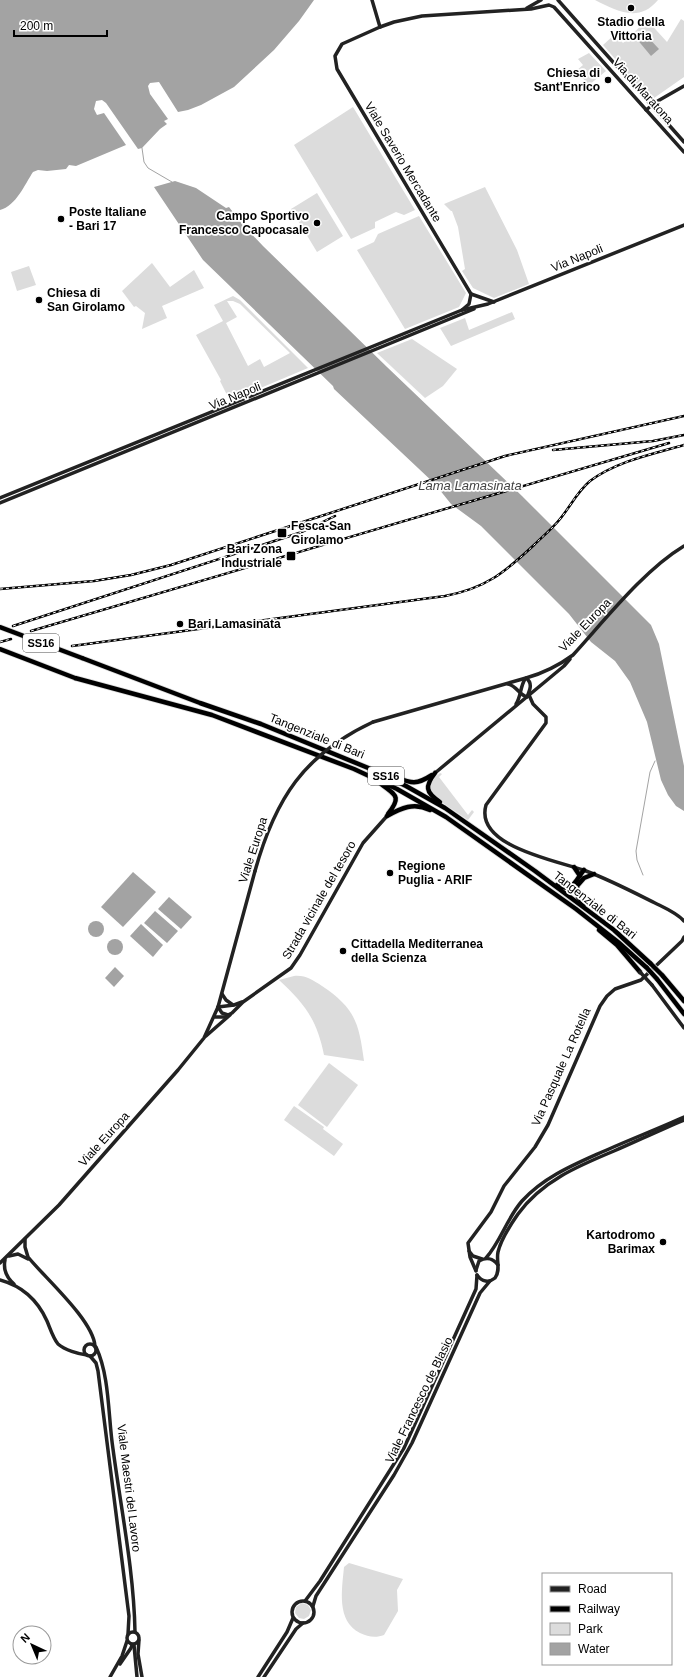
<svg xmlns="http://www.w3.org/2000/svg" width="684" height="1677" viewBox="0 0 684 1677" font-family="Arial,sans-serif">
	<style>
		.green { fill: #dcdcdc; fill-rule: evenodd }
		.water { fill: #a3a3a3 }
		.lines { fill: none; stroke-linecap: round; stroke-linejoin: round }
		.stream { stroke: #a3a3a3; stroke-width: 1 }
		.highway-casing { stroke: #dbdbdb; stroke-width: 6 }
		.secondary { stroke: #222; stroke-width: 3.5 }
		.highway { stroke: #000; stroke-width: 4.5 }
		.rail-casing { stroke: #000; stroke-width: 2.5 }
		.rail { stroke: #fff; stroke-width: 1; stroke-dasharray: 3; stroke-linecap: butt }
		.highway-bridge-casing { stroke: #dbdbdb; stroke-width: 6; stroke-linecap: butt }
		.secondary-bridge { stroke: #222; stroke-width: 3.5 }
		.highway-bridge { stroke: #000; stroke-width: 4.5 }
		.poi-dot { fill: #000; stroke: #fff; stroke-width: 1.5 }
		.labels { text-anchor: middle; stroke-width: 3.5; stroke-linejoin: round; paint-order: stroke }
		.shield { fill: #fff; stroke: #4c4c4c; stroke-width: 1 }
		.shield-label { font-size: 11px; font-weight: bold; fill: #000 }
		.poi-label { font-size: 12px; font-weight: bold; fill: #000; stroke: #fff; text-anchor: start }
		.street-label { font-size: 12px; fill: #000; stroke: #fff }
		.water-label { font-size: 13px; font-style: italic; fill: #444; stroke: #fff }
	</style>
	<rect width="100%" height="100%" fill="#fff"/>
	<g class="green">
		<path d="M595,0H658C639,23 617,11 595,0Z"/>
		<path d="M681,19L684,21V77L654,98L650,94L645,93L603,45L613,36L616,35L623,43L647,20L667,42Z"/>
		<path d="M589,53L606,71L589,85L576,71L583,65L578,59Z"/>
		<path d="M353,107L415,210L404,215L396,212L375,222V228L351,239L294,145Z"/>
		<path d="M485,187L517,250L529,284L494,298L473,288L462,271L465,269L458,227L452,211H451L444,204Z"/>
		<path d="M317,193L343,236L317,252L291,209Z"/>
		<path d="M419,216L466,293L459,307L405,329L357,250L374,242L378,234Z"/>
		<path d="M152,263L170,287L194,270L204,288L162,306L167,318L142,329L145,313L136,306L134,307L122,291Z"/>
		<path d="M29,266L36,285L17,291L11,272Z"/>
		<path d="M233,296L240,300L308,368L230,401L220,381L221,380L196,335L223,321L214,305ZM227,301H233L240,304L290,353L264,367L260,359L248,366L226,323L237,317Z"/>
		<path d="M512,312L515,319L451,346L440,328L465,318L469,330Z"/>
		<path d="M412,339L457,369L443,386L425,398L377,353Z"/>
		<path d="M440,773L442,774L439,777L468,815L472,810L474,812L468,820L434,797L430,790L431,781Z"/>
		<path d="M294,976C306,975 312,980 322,986C355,1008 359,1023 364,1061L324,1055C317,1020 305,1004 279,980Z"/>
		<path d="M329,1063L358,1085L327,1127L298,1105Z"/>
		<path d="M294,1106L324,1127L323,1129L343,1144L334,1156L284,1120Z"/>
		<path d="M349,1563L403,1579L397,1590L398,1611L384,1635C376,1638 368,1637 360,1633C336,1621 342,1589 344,1567Z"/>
		<path d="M302,1603L308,1605L311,1610L309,1616L304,1619L299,1618L295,1613L296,1607Z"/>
	</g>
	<g class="water">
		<path d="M0,0H314L299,21L274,50L234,87L201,105L188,110L178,112L159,82L150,83L148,86L150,94L168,119L164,121L167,124L160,129L142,148L138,149L106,103L102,100L96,101L94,109L97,115L104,113L126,145L76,166L69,165L66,169L47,171L38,170L33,172C25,184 16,206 0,210Z"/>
		<path d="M643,32L659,49L651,56L636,38Z"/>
		<path d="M175,181L196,188L226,208L229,207L242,224L263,246L387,367L522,496L651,625L659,644L684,766V811L676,806L668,795L661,780L647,722L630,682L615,661L591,642L569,614L481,526L451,504L435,484L334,389L333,386L203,260L154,187Z"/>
		<path d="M133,872L156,892L123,927L101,907Z"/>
		<path d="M169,897L192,917L181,929L158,909Z"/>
		<path d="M155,911L178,931L167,943L144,923Z"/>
		<circle cx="96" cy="929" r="8"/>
		<path d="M141,924L163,945L153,957L130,936Z"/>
		<circle cx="115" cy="947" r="8"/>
		<path d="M115,967L124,976L114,987L105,978Z"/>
	</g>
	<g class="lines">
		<g class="stream">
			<path d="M142,148L144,162L148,168L172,182"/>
			<path d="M643,875L637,860L636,851L650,772L655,761"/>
		</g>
		<g class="highway-casing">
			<g id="highway">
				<path d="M82,658L200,703L261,724L378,772L406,786L445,808L535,871L614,930L651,964"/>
				<path d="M75,678L212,715L354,769L397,789L446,817L576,909L618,942L647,968"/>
				<path d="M435,773C425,786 425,792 440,802"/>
				<path d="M393,776C411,783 415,786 432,775"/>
				<path d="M380,783C394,795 403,795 388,814"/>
				<path d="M387,816C401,808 414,802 430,810"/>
				<path d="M574,867L580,876"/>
				<path d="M557,885C573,894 576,879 584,870"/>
				<path d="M584,904L578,897L577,886L584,878L594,874"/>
				<path d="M599,930L617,945L640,972"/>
				<path d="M662,975L684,1001"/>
				<path d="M657,979L684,1014"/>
			</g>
		</g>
		<g class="secondary">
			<path d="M372,0L380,27"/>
			<path d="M558,0L684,142"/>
			<path d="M527,8L541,0"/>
			<path d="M646,110L656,102L684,86"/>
			<path d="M471,294L337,69L335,56L342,44L380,27L394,22L422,16L531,9L549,5L554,7L684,152"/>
			<path d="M471,294L494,302"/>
			<path d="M462,310L469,304L471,294"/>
			<path d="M0,498L462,310L488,304L684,225"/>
			<path d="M0,503L474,309"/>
			<path d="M508,684C517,686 519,695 527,697C530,690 533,683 526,678"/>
			<path d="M529,695L533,704L546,717V723L486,805C474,847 559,861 586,871C610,880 633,892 655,903C665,908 677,913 684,921"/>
			<path d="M516,704C521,697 520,687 525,679"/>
			<path d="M373,722L526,678C544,673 558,666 573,655C605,620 644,570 684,546"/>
			<path d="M435,773L564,666L570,659"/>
			<path d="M652,985L684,1028"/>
			<path d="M222,994L226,1000L233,1005"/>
			<path d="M218,1007L222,1013L228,1015L232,1013L243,1002L291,968L300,955L363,843L387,816"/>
			<path d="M218,1007L234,1005L242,1002"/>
			<path d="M215,1017H226"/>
			<path d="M206,1036L230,1015"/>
			<path d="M25,1239V1247L28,1257C45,1278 93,1320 95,1346"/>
			<path d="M469,1251L473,1256L482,1259"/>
			<path d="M9,1256L18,1254L28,1259"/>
			<path d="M486,1258C501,1241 507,1218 522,1201C544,1177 573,1165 602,1152C629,1140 657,1129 684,1117"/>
			<path d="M5,1260C3,1270 6,1277 14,1284"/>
			<path d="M0,1263L59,1205L178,1070L204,1038L218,1007L255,871"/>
			<path d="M476,1270L479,1261C486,1257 493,1258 498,1265"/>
			<path d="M476,1271L470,1257L468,1243L491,1212L504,1186L535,1147L548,1125L600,1006L607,996L615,989L641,980L682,941L684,937"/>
			<path d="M477,1275C482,1282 489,1283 495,1278C501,1270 496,1261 498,1252C501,1239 511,1224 518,1214C542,1181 578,1166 614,1151C637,1141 660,1130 684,1120"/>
			<path d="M0,1280C22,1286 38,1301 47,1321C50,1328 53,1338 58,1344C65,1350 78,1354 87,1355"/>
			<circle cx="90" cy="1350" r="6"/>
			<path d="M96,1347C110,1377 108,1417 113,1449C121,1509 134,1572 135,1632"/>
			<path d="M90,1356L96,1363L98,1371L129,1616L128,1634"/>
			<circle cx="303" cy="1612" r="11"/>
			<path d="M305,1601L320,1581L404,1448L476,1289L477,1275"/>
			<path d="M313,1606L316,1596L394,1475L412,1443L480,1293L490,1281"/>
			<circle cx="133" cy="1638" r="6"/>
			<path d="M139,1640L138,1654L142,1677"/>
			<path d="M134,1645L137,1677"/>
			<path d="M120,1664L131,1648L132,1645"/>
			<path d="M110,1677L122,1656L127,1641"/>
			<path d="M258,1677L287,1632L293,1618"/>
			<path d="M264,1677L296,1629L303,1623"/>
		</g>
		<use href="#highway" class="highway"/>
		<g class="rail-casing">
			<g id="rail">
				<path d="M553,450L653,441L684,435"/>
				<path d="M0,589L94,581L131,575L171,565L505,456L684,416"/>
				<path d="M13,626L302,532L335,516"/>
				<path d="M31,631L669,443"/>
				<path d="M0,642L11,639"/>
				<path d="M72,646L445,596C486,588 504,573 534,545C542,537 552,529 560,519C570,507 577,492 590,481C617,461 653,454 684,445"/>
				<path d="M26,650L40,648"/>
			</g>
		</g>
		<use href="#rail" class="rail"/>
		<g class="highway-bridge-casing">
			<g id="highway-bridge">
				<path d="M0,627L82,658"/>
				<path d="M0,649L75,678"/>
				<path d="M651,964L662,975"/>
				<path d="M647,968L657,979"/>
			</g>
		</g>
		<g class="secondary-bridge">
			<path d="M255,871C275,799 304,754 373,722"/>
			<path d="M640,972L652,985"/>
		</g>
		<use href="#highway-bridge" class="highway-bridge"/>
	</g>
	<g class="poi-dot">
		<circle cx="631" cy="8" r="4"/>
		<circle cx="608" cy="80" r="4"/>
		<circle cx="61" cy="219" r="4"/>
		<circle cx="317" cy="223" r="4"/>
		<circle cx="39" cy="300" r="4"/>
		<rect x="277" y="528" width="10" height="10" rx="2"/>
		<rect x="286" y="551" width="10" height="10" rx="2"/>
		<circle cx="180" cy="624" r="4"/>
		<circle cx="390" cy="873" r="4"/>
		<circle cx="343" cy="951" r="4"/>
		<circle cx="663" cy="1242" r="4"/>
	</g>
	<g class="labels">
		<g class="shield">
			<rect x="23" y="634" width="36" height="18" rx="3"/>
			<rect x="368" y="767" width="36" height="18" rx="3"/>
		</g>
		<g class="shield-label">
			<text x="41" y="647">SS16</text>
			<text x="386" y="780">SS16</text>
		</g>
		<g class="poi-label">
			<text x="631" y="26" text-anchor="middle">Stadio della<tspan x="631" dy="14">Vittoria</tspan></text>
			<text x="600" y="77" text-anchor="end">Chiesa di<tspan x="600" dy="14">Sant'Enrico</tspan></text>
			<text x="69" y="216">Poste Italiane<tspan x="69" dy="14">- Bari 17</tspan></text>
			<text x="309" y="220" text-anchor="end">Campo Sportivo<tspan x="309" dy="14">Francesco Capocasale</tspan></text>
			<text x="47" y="297">Chiesa di<tspan x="47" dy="14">San Girolamo</tspan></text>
			<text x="291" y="530">Fesca-San<tspan x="291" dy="14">Girolamo</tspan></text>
			<text x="282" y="553" text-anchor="end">Bari Zona<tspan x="282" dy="14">Industriale</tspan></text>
			<text x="188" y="628">Bari Lamasinata</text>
			<text x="398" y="870">Regione<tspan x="398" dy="14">Puglia - ARIF</tspan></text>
			<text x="351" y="948">Cittadella Mediterranea<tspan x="351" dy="14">della Scienza</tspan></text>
			<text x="655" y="1239" text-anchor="end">Kartodromo<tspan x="655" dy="14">Barimax</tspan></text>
		</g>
		<g class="street-label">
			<text transform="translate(643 91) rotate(48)" y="4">Via di Maratona</text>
			<text transform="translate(403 162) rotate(59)" y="4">Viale Saverio Mercadante</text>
			<text transform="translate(577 258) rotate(-22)" y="4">Via Napoli</text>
			<text transform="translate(235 396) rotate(-22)" y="4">Via Napoli</text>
			<text transform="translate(585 625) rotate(-46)" y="4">Viale Europa</text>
			<text transform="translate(317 736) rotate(22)" y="4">Tangenziale di Bari</text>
			<text transform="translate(253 850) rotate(-72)" y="4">Viale Europa</text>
			<text transform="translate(319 900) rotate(-60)" y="4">Strada vicinale del tesoro</text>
			<text transform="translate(595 905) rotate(38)" y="4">Tangenziale di Bari</text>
			<text transform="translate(561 1067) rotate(-66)" y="4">Via Pasquale La Rotella</text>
			<text transform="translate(104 1139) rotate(-48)" y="4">Viale Europa</text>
			<text transform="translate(419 1400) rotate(-64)" y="4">Viale Francesco de Blasio</text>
			<text transform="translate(129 1488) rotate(83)" y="4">Viale Maestri del Lavoro</text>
		</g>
		<g class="water-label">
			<text x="470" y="490">Lama Lamasinata</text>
		</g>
	</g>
	<rect x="542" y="1573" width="130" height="92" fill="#ffffff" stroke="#999999"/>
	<rect x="550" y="1586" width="20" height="6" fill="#222222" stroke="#999999"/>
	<text x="578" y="1593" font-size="12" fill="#000000">Road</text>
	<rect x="550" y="1606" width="20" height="6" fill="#000000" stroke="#999999"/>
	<text x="578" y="1613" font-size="12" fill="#000000">Railway</text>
	<rect x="550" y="1623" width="20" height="12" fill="#dcdcdc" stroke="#999999"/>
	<text x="578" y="1633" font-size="12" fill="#000000">Park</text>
	<rect x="550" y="1643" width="20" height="12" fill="#a3a3a3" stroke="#999999"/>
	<text x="578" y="1653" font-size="12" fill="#000000">Water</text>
	<g transform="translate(32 1645) rotate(316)"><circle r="19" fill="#ffffff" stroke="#999999"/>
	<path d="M0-3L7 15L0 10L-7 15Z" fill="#000000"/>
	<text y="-6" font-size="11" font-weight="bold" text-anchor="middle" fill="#000000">N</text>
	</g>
	<path d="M14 30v6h93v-6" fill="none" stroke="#000000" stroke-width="2"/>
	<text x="20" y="30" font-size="12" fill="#000000" stroke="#ffffff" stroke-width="3" paint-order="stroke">200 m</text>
</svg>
